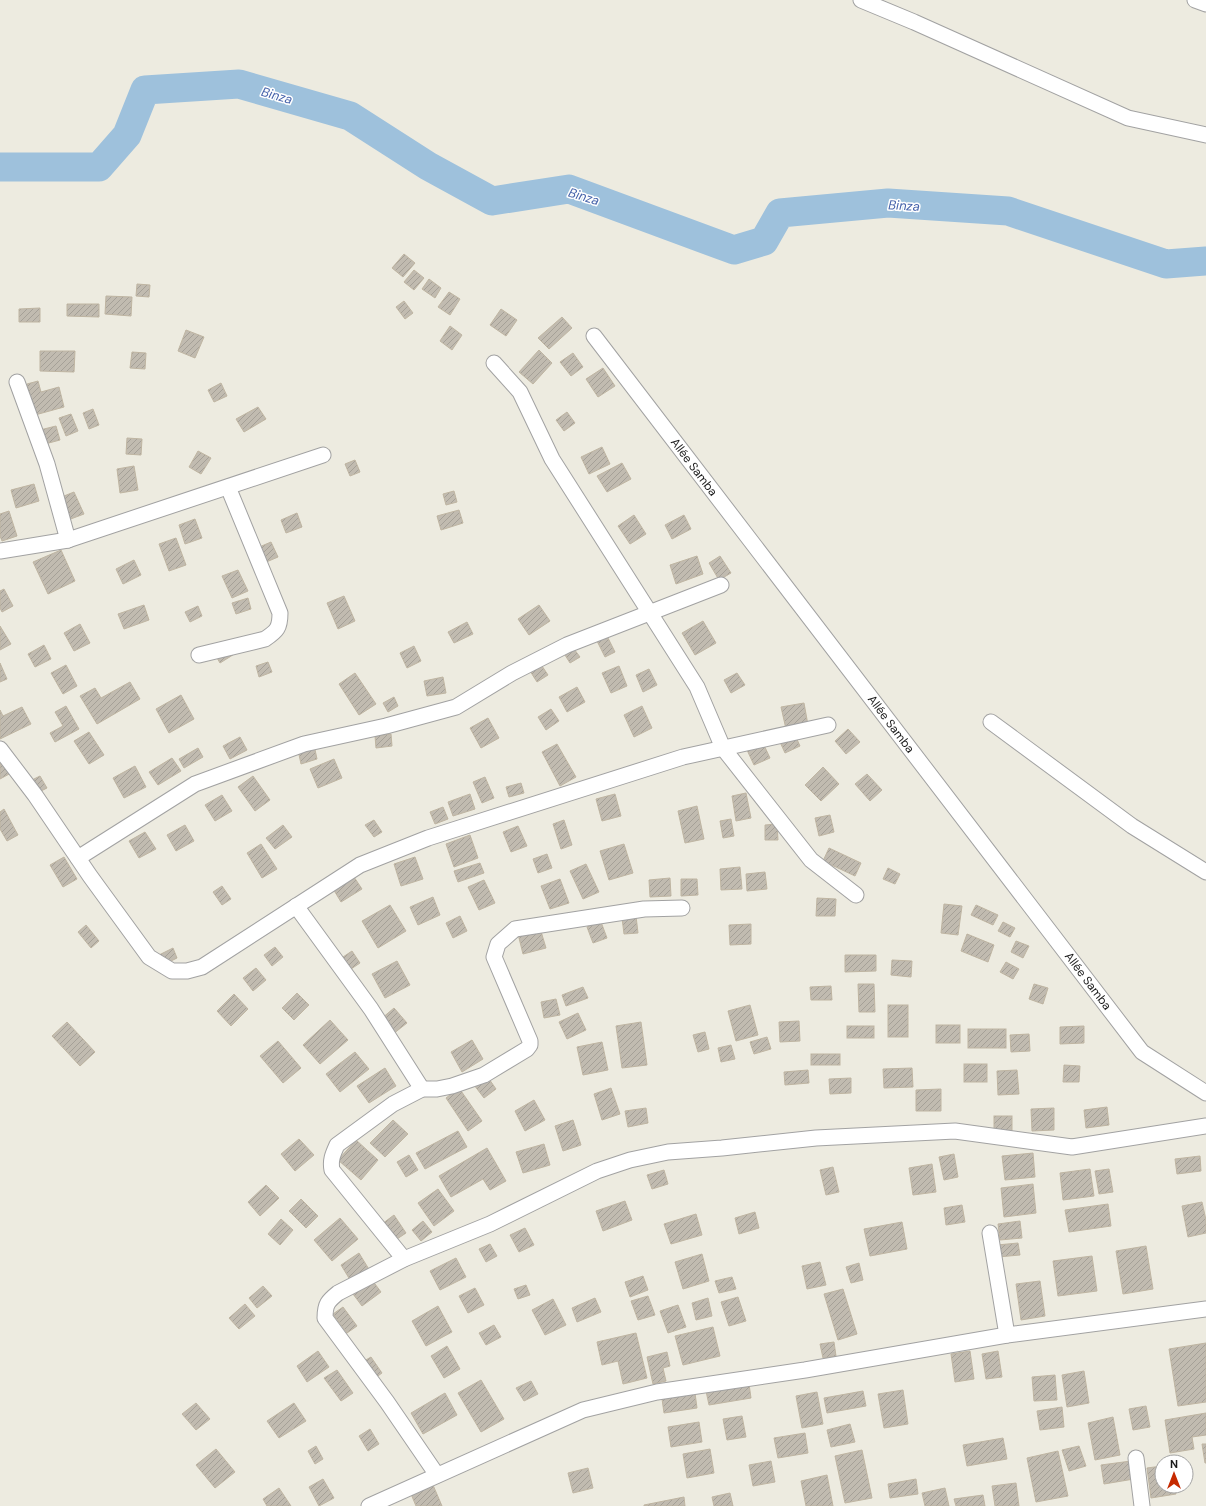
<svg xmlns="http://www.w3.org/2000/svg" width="1206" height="1506" viewBox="0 0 1206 1506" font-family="'DM Sans',sans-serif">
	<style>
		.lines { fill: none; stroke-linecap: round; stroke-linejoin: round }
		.river { stroke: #9ec1dc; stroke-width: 29 }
		.building { fill: url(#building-hatch); stroke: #bfb5a2 }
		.minor-casing { stroke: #a2a2a2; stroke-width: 17 }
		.minor { stroke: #fff; stroke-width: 15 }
		.labels { text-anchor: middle; stroke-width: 3; stroke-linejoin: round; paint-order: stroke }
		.street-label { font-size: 12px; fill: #1b1b1b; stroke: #fff }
		.water-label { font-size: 13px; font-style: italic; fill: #4663ab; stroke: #fff }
	</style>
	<defs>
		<pattern id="building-hatch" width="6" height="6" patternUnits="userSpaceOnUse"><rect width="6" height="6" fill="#c1bbb0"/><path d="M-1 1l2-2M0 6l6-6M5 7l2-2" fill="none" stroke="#a5a097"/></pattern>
	</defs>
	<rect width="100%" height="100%" fill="#edebe0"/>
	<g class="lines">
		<path class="river" d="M0,167H99L127,135L145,90L239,84L350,116L428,166L492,201L569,189L734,250L764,241L780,213L888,203L1008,211L1166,264L1206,261"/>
	</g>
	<g class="building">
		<path d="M404,254L415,263L403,277L392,268Z"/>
		<path d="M414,270L424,278L414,290L404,282Z"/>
		<path d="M429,279L441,288L435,298L422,289Z"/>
		<path d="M137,284L150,285L149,297L136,296Z"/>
		<path d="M449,292L460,299L450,315L438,307Z"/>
		<path d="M106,296L132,297L131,316L105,314Z"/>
		<path d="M404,301L413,313L405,319L396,307Z"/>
		<path d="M67,304H99V317L67,316Z"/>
		<path d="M40,308V322H19V309Z"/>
		<path d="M501,309L517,320L506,336L490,325Z"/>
		<path d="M562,317L572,328L549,349L538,338Z"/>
		<path d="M450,326L462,335L452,350L440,341Z"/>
		<path d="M186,330L204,337L195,358L178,351Z"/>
		<path d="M539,350L552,363L533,384L519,372Z"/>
		<path d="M40,351H75L74,372L40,371Z"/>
		<path d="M132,352L146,353L145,369L130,368Z"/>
		<path d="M573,353L583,367L571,376L560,362Z"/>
		<path d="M603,368L615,386L598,397L586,379Z"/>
		<path d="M38,381L41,392L59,387L64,407L35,415L27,384Z"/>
		<path d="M221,383L227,396L214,402L208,390Z"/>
		<path d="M258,407L266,419L244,432L236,419Z"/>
		<path d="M93,409L99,425L89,429L83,413Z"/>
		<path d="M567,412L575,423L564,431L556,420Z"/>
		<path d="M71,414L78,431L66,436L59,418Z"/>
		<path d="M56,426L60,440L45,444L40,430Z"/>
		<path d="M127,438L142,439L141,455L126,454Z"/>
		<path d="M602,447L610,464L589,474L581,457Z"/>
		<path d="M198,451L211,458L201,474L189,467Z"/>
		<path d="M355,460L360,472L350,476L345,464Z"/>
		<path d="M622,463L631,479L607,492L597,476Z"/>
		<path d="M134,466L138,490L120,493L117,469Z"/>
		<path d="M34,484L39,501L16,508L11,490Z"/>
		<path d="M454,491L457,502L446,505L443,494Z"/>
		<path d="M74,492L84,514L68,520L59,498Z"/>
		<path d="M459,510L463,523L441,530L437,516Z"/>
		<path d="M9,511L17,536L2,541L0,536V514Z"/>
		<path d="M297,513L302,527L286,533L281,520Z"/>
		<path d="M634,515L646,534L630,544L618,526Z"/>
		<path d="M684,515L691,529L672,539L665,525Z"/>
		<path d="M195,519L202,538L185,544L179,525Z"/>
		<path d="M176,538L186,565L169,571L159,544Z"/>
		<path d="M271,542L278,557L264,563L257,548Z"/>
		<path d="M61,550L75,581L48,594L33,562Z"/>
		<path d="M697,556L703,574L676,584L670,565Z"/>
		<path d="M720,556L731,573L719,580L709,563Z"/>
		<path d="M134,560L141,575L123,584L116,569Z"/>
		<path d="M238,570L248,591L232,598L222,576Z"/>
		<path d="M4,589L13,606L2,612L0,608V591Z"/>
		<path d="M344,596L355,621L338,629L327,603Z"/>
		<path d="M248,598L251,609L236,614L232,603Z"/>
		<path d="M144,605L149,620L124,629L118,614Z"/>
		<path d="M539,605L550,621L529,635L518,619Z"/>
		<path d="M198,606L202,616L190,622L185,612Z"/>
		<path d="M703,621L716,643L695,655L682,633Z"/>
		<path d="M467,622L473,634L454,643L448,632Z"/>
		<path d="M80,624L90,643L74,651L64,633Z"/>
		<path d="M0,626L11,644L0,650Z"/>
		<path d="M607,636L615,652L605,657L597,641Z"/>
		<path d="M44,645L51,659L35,667L28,654Z"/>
		<path d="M414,646L421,661L407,668L400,653Z"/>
		<path d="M574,649L580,657L570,663L565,655Z"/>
		<path d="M213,651L236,653L220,663Z"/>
		<path d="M268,662L272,672L259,677L256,666Z"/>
		<path d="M0,663L7,679L0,682Z"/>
		<path d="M540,663L548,675L537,682L530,671Z"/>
		<path d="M66,665L77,686L63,694L51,673Z"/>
		<path d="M619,666L627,686L611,693L602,673Z"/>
		<path d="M649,669L657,685L643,692L636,675Z"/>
		<path d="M355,673L376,704L359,715L339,684Z"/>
		<path d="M737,673L745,685L731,693L724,680Z"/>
		<path d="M443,677L446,693L427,696L424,681Z"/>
		<path d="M130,682L140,699L97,724L80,696L95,688L101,698Z"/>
		<path d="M577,687L585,702L567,712L559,697Z"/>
		<path d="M181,695L194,719L169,733L156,709Z"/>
		<path d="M394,697L398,706L388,712L383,703Z"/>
		<path d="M804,703L808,725L786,729L781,707Z"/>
		<path d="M66,706L79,729L55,742L50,733L63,726L55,712Z"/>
		<path d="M642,706L652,728L634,737L624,715Z"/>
		<path d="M22,707L31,724L0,739V710L3,716Z"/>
		<path d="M551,709L559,721L546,730L538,717Z"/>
		<path d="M488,718L499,738L481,748L470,728Z"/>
		<path d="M848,729L860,742L846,754L835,741Z"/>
		<path d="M89,732L104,755L89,764L74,741Z"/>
		<path d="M391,734L392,746L376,748L375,736Z"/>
		<path d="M795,735L800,746L785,753L780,742Z"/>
		<path d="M240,737L247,750L230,759L223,746Z"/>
		<path d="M763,743L770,758L754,765L747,750Z"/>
		<path d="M557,744L576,777L560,786L542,752Z"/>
		<path d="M314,745L317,759L301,764L298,750Z"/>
		<path d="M198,748L203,757L184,768L179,759Z"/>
		<path d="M0,752L11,773L0,779Z"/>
		<path d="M172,758L181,771L158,785L149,772Z"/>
		<path d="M334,759L342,778L318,788L310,769Z"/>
		<path d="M135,766L146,787L124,798L113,778Z"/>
		<path d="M823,767L839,784L821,801L805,785Z"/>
		<path d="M867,774L882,790L870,801L855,784Z"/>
		<path d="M40,776L47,788L39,792L32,780Z"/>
		<path d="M253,776L270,800L255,811L238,787Z"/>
		<path d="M485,777L494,798L482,803L473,782Z"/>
		<path d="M521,783L524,793L509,797L506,787Z"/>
		<path d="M746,793L751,818L736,821L732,796Z"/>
		<path d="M470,794L475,809L453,816L448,802Z"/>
		<path d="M615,794L621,816L602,821L596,799Z"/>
		<path d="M222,795L232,811L215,821L205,805Z"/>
		<path d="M697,806L704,839L685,843L678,811Z"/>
		<path d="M443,807L448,819L435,824L430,812Z"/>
		<path d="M4,809L18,835L7,841L0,829V812Z"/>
		<path d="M830,815L834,832L819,836L815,818Z"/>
		<path d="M731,819L734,836L723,838L720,821Z"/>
		<path d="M374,820L382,832L374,837L365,825Z"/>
		<path d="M564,820L572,845L561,849L553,824Z"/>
		<path d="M777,824L778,840H765V825Z"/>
		<path d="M185,825L194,841L176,851L167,835Z"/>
		<path d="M283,825L292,837L275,849L266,838Z"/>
		<path d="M518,826L527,846L511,852L503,832Z"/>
		<path d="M145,832L156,849L139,858L129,841Z"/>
		<path d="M470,835L478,858L454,867L446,844Z"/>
		<path d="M261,844L277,869L262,878L247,853Z"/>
		<path d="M624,844L633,873L609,880L600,851Z"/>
		<path d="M829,848L861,863L855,876L823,861Z"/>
		<path d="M547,854L552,868L538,873L533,859Z"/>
		<path d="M64,857L77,879L63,887L50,865Z"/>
		<path d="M415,857L423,879L401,886L394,864Z"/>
		<path d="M480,863L484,873L458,882L454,871Z"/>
		<path d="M586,864L599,892L583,899L570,871Z"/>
		<path d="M740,867L742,889L721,890L720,869Z"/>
		<path d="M888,868L900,874L895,884L883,879Z"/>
		<path d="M765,872L767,889L747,891L746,874Z"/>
		<path d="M352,874L362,889L341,902L332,887Z"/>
		<path d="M670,878L671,896L650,897L649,880Z"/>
		<path d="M560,879L569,903L550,909L541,886Z"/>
		<path d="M681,879H697L698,895L681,896Z"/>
		<path d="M484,880L495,903L479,910L468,887Z"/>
		<path d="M222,886L231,899L222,905L213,892Z"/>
		<path d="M433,897L440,915L418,925L410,907Z"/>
		<path d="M817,898L836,899L835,916H816Z"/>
		<path d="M944,904L962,906L958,935L941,933Z"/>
		<path d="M390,905L406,931L378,948L362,921Z"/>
		<path d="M976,905L998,915L993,925L971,915Z"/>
		<path d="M460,916L467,931L453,938L446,923Z"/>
		<path d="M636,916L638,933L624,934L622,918Z"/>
		<path d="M601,922L607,938L593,943L587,927Z"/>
		<path d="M1003,922L1015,928L1010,937L998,931Z"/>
		<path d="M751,924V944L730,945L729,925Z"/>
		<path d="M86,925L99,941L91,948L78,932Z"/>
		<path d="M540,928L546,948L523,954L518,934Z"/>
		<path d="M967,934L994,945L988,962L961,951Z"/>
		<path d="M1016,941L1029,946L1023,958L1011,952Z"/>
		<path d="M275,947L283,957L272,966L264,955Z"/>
		<path d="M173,948L177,958L163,965L159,955Z"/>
		<path d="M352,951L360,963L348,971L340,959Z"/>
		<path d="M845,955H876V971L845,972Z"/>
		<path d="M892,960L912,961L911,977L891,975Z"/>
		<path d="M397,961L410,985L385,998L372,974Z"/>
		<path d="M1006,962L1019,969L1013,979L1000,972Z"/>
		<path d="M256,968L266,980L253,991L243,978Z"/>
		<path d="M858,984H874L875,1012H859Z"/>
		<path d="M1034,984L1048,988L1043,1004L1029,999Z"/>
		<path d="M831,986L832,1000H811L810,987Z"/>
		<path d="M583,987L588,998L566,1006L562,995Z"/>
		<path d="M297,993L309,1005L294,1020L282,1008Z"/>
		<path d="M234,994L248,1009L231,1026L217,1011Z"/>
		<path d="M556,999L560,1015L544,1018L541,1002Z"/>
		<path d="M750,1005L758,1035L736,1041L728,1011Z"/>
		<rect x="888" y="1005" width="20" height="32"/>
		<path d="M394,1008L407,1023L393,1034L381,1019Z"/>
		<path d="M578,1013L586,1030L567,1039L559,1022Z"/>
		<path d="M330,1020L348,1040L320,1064L303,1045Z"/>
		<path d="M799,1021L800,1041L780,1042L779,1022Z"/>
		<path d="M67,1022L95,1052L80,1066L52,1036Z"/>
		<path d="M641,1022L647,1065L622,1068L616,1026Z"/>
		<rect x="936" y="1025" width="24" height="18"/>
		<rect x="847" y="1026" width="27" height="12"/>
		<path d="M1084,1026V1043L1060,1044V1027Z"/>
		<rect x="968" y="1029" width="38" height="19"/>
		<path d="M705,1032L709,1049L698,1052L693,1035Z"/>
		<path d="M1029,1034L1030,1051L1011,1052L1010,1035Z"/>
		<path d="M767,1037L771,1049L754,1054L750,1042Z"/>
		<path d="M472,1040L483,1059L462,1072L451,1052Z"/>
		<path d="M278,1041L301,1068L283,1083L260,1056Z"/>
		<path d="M602,1042L608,1070L583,1075L577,1047Z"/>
		<path d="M731,1045L735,1059L721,1062L718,1048Z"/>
		<path d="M355,1052L369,1069L340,1092L326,1074Z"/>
		<rect x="811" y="1054" width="29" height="11"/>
		<rect x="964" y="1064" width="23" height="18"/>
		<path d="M1064,1065L1080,1066L1079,1082H1063Z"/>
		<path d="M385,1068L396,1086L369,1103L357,1086Z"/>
		<path d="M912,1068L913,1087L884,1088L883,1069Z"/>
		<path d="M808,1070L809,1083L785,1085L784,1072Z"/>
		<path d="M1017,1070L1019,1094L998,1095L997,1071Z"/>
		<path d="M487,1076L496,1089L484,1098L474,1085Z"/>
		<path d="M851,1078V1093L830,1094L829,1079Z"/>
		<path d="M459,1088L482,1121L468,1131L446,1098Z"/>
		<path d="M611,1088L620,1114L602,1120L594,1094Z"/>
		<path d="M941,1089V1111H916V1090Z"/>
		<path d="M534,1100L545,1120L525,1131L515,1111Z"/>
		<path d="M1107,1107L1109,1125L1086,1128L1084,1110Z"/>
		<path d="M646,1108L648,1123L628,1127L625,1111Z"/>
		<path d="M1054,1108V1130L1032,1131L1031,1109Z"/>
		<rect x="994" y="1116" width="18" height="16"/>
		<path d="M393,1120L408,1134L385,1157L370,1143Z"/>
		<path d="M573,1120L581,1145L563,1151L555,1126Z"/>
		<path d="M458,1131L467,1147L425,1169L416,1153Z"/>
		<path d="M299,1139L314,1155L295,1171L281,1154Z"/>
		<path d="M356,1140L378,1160L361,1180L338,1160Z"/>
		<path d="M544,1144L550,1165L523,1173L516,1152Z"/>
		<path d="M487,1148L506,1181L490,1190L483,1179L451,1197L439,1176Z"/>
		<path d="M1033,1153L1035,1177L1005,1180L1002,1156Z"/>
		<path d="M954,1154L958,1177L944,1180L939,1157Z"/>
		<path d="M409,1155L418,1170L406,1177L397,1162Z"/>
		<path d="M1200,1156L1201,1171L1177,1174L1175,1159Z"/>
		<path d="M932,1164L936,1192L913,1195L909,1168Z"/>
		<path d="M833,1167L839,1192L826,1195L820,1170Z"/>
		<path d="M1090,1169L1094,1196L1063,1200L1060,1173Z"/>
		<path d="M1109,1169L1113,1192L1099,1194L1095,1171Z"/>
		<path d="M664,1170L668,1184L652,1189L647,1175Z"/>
		<path d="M1033,1184L1036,1213L1004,1217L1001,1188Z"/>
		<path d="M266,1185L279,1198L260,1216L248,1202Z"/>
		<path d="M438,1189L454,1211L434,1226L418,1203Z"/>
		<path d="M301,1199L318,1216L306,1228L289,1211Z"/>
		<path d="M625,1201L632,1220L603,1231L596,1211Z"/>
		<path d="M1202,1202L1206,1220V1233L1188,1237L1182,1206Z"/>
		<path d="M1108,1204L1111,1226L1069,1232L1065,1210Z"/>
		<path d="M962,1205L965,1222L946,1225L944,1208Z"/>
		<path d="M755,1212L759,1228L739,1234L735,1218Z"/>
		<path d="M696,1214L702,1235L671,1244L664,1224Z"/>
		<path d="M394,1215L406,1233L394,1241L382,1224Z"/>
		<path d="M340,1218L358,1239L332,1261L314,1240Z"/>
		<path d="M281,1219L293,1230L280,1245L268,1234Z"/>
		<path d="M423,1221L432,1232L421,1241L412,1230Z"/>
		<path d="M1020,1221L1022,1238L1000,1240L998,1224Z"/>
		<path d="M902,1222L907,1249L870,1256L864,1229Z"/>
		<path d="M525,1228L534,1245L519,1252L510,1235Z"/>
		<path d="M1018,1243L1020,1255L998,1257L997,1245Z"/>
		<path d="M490,1244L497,1256L486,1262L479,1249Z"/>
		<path d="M1146,1246L1153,1289L1123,1294L1116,1251Z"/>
		<path d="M359,1253L370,1271L352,1283L341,1265Z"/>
		<path d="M702,1254L709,1281L683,1289L675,1262Z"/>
		<path d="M1092,1256L1097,1291L1058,1296L1053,1261Z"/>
		<path d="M456,1258L466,1277L440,1290L430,1271Z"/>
		<path d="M820,1262L826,1285L807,1289L802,1266Z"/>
		<path d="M859,1263L863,1280L851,1283L846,1267Z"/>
		<path d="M643,1276L648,1290L630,1297L625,1282Z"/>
		<path d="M732,1277L736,1289L719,1293L715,1281Z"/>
		<path d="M372,1280L381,1292L362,1306L353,1294Z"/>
		<path d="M1040,1281L1045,1316L1021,1320L1016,1284Z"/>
		<path d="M526,1285L530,1295L518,1299L514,1289Z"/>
		<path d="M263,1286L272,1296L257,1308L249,1298Z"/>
		<path d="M475,1288L484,1305L468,1313L459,1296Z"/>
		<path d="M843,1289L857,1334L838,1340L824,1294Z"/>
		<path d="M648,1296L655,1315L638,1320L631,1301Z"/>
		<path d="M738,1297L746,1321L729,1326L721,1302Z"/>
		<path d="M595,1298L601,1312L577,1322L572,1308Z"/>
		<path d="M708,1298L712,1316L696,1320L692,1303Z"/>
		<path d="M553,1299L566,1325L545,1335L532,1310Z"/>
		<path d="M245,1304L255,1316L239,1329L229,1318Z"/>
		<path d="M678,1305L686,1327L668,1333L660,1311Z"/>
		<path d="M438,1306L452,1332L426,1346L412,1321Z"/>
		<path d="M343,1307L357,1326L347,1333L333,1314Z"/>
		<path d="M494,1325L501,1337L486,1345L479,1333Z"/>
		<path d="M713,1327L720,1356L683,1365L675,1336Z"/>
		<path d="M636,1333L647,1378L623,1384L618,1361L602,1365L597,1342Z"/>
		<path d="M834,1342L836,1356L823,1358L820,1344Z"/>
		<path d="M1206,1343V1402L1178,1406L1169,1349Z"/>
		<path d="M447,1346L460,1369L444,1378L431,1356Z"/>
		<path d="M318,1351L329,1367L307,1382L297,1366Z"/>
		<path d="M970,1351L974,1379L955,1382L951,1354Z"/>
		<path d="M998,1351L1002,1377L986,1379L982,1354Z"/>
		<path d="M667,1352L670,1366L663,1368L666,1381L653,1384L647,1357Z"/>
		<path d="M371,1357L382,1373L375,1378L364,1361Z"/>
		<path d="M337,1370L353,1393L341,1401L324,1378Z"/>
		<path d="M1084,1371L1089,1403L1067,1407L1062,1375Z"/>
		<path d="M1055,1375L1057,1400L1034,1401L1032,1377Z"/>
		<path d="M481,1380L504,1419L481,1432L458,1393Z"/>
		<path d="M531,1381L538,1394L524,1401L516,1388Z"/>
		<path d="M749,1384L751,1398L709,1405L706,1391Z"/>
		<path d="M903,1390L908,1424L884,1428L878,1394Z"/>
		<path d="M863,1391L866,1406L827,1413L824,1398Z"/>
		<path d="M817,1392L823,1424L802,1428L796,1396Z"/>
		<path d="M445,1393L457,1415L423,1434L411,1413Z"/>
		<path d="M695,1393L697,1408L664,1413L662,1399Z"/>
		<path d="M196,1403L210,1419L196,1430L182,1414Z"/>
		<path d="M294,1403L306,1421L279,1438L267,1421Z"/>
		<path d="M1146,1406L1150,1427L1133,1430L1129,1409Z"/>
		<path d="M1062,1407L1064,1427L1040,1430L1037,1411Z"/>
		<path d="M1206,1413V1435L1192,1437L1194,1449L1170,1453L1165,1420Z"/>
		<path d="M742,1416L746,1437L727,1440L723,1419Z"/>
		<path d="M1113,1417L1120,1455L1095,1460L1088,1423Z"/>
		<path d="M699,1422L702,1442L671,1447L668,1427Z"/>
		<path d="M850,1424L855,1442L831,1447L827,1430Z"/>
		<path d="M370,1429L379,1444L368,1451L359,1436Z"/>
		<path d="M805,1433L808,1453L778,1458L774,1438Z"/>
		<path d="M1003,1438L1007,1459L967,1466L963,1445Z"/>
		<path d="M1202,1444H1206V1463H1205Z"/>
		<path d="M316,1446L323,1459L315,1464L308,1451Z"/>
		<path d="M1079,1446L1086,1466L1069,1471L1062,1450Z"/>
		<path d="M216,1449L235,1472L215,1488L196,1465Z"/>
		<path d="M710,1449L714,1473L687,1478L683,1454Z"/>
		<path d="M862,1450L872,1498L845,1503L835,1456Z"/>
		<path d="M1058,1451L1068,1496L1036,1502L1027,1458Z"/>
		<path d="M771,1461L775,1482L753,1486L749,1465Z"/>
		<path d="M1131,1461L1134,1479L1104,1484L1101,1465Z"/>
		<path d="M1162,1466V1486H1174L1176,1494L1151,1498L1147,1468Z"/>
		<path d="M588,1468L593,1488L573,1493L568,1473Z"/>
		<path d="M827,1475L833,1506H806L801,1481Z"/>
		<path d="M323,1479L334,1498L319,1506L309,1487Z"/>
		<path d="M916,1479L918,1494L890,1498L888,1484Z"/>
		<path d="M1016,1483L1019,1506H995L992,1486Z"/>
		<path d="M433,1485L442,1506H416L411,1494Z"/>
		<path d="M279,1488L291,1506H267L263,1499Z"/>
		<path d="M945,1488L949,1506H925L922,1493Z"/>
		<path d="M730,1493L733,1506H714L712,1497Z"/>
		<path d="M983,1495L985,1506H956L954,1499Z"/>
		<path d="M684,1497L685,1506H644V1505Z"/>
	</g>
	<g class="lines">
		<g class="minor-casing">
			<g id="minor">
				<path d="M861,0L914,22L1128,118L1206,135"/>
				<path d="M1195,0L1206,4"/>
				<path d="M594,336L1142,1052L1206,1093"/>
				<path d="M494,363L520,392L552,459L697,687L723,748L811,860L856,895"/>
				<path d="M17,382L47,464L68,540"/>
				<path d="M0,551L68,540L323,455"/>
				<path d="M199,655L265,639C277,631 280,628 280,613L228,487"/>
				<path d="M991,722L1132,826L1206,872"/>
				<path d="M0,749L35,795L90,876L149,957L172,971H187L202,967L360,865L428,838L683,757L828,725"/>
				<path d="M78,858L195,784L304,744L386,726L456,707L512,673L567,645L721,585"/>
				<path d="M296,906L371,1009L422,1089"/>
				<path d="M990,1233L1007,1335"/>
				<path d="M404,1259L332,1170C330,1160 333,1154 337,1145L393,1104L422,1089H437L452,1086L484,1075L527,1049L530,1045V1041L494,957L498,944L515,929L644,909L682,908"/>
				<path d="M1136,1458L1142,1506"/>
				<path d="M437,1475L387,1402L325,1318C325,1304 328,1301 338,1293L404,1259L490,1224L597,1171L630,1160L668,1152L722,1148L816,1138L955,1131L1072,1147L1206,1126"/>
				<path d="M369,1506L583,1410L657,1392L805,1370L1007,1335L1206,1309"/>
			</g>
		</g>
		<use href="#minor" class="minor"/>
	</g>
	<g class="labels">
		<g class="street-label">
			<text transform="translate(694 467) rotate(53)" y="4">Allée Samba</text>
			<text transform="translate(891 724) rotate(53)" y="4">Allée Samba</text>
			<text transform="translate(1088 981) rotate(53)" y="4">Allée Samba</text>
		</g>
		<g class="water-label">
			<text transform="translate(277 95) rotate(16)" y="5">Binza</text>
			<text transform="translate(584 196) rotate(17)" y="5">Binza</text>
			<text transform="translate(904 205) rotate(3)" y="5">Binza</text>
		</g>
	</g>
	<g transform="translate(1174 1474)"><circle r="19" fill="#ffffff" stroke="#a4a4a4"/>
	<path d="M0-3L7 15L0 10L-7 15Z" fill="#c62a00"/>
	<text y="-6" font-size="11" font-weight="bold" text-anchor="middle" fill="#1b1b1b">N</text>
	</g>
</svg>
